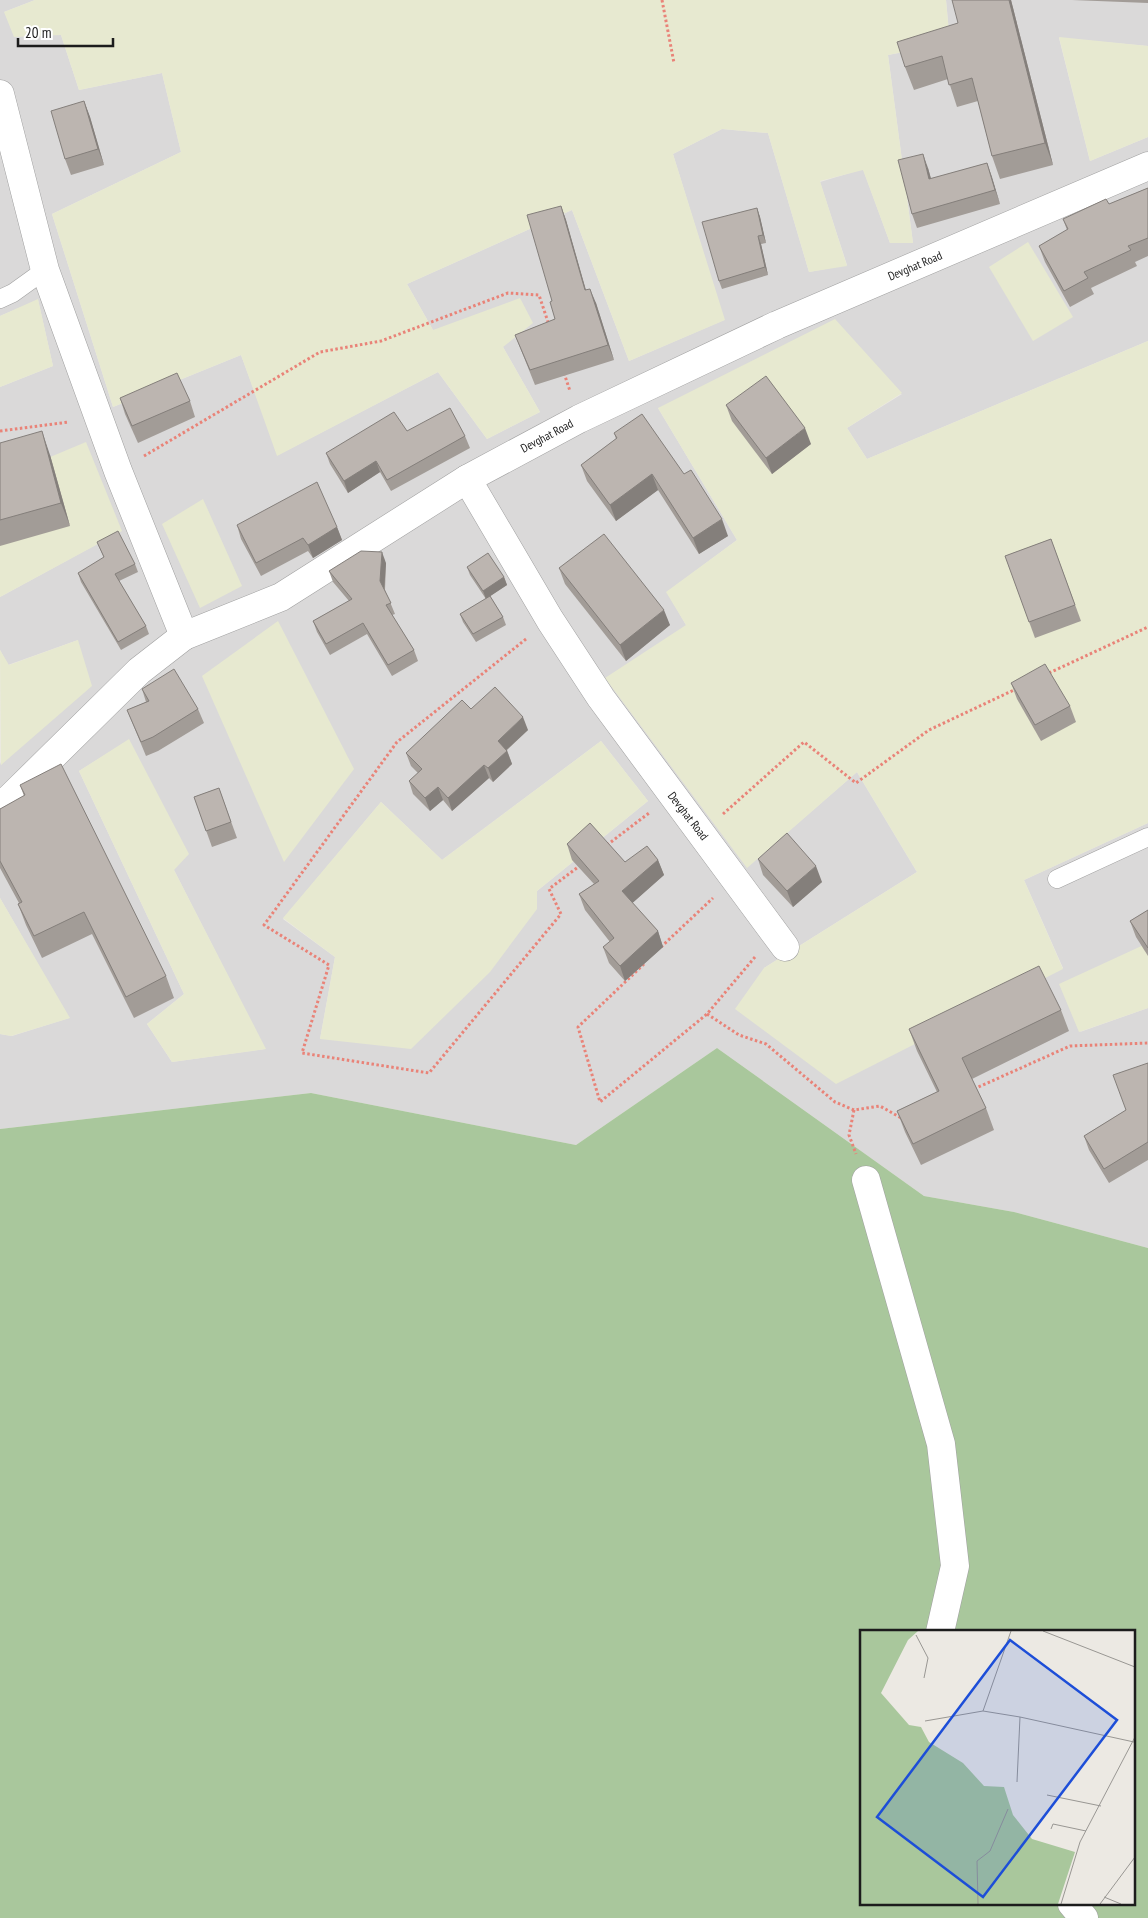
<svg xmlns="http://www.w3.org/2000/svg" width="1148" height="1918" viewBox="0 0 1148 1918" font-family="'PT Sans Narrow',sans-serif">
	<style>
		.residential { fill: #dad9d9; fill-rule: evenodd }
		.farmland { fill: #e7e9d0 }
		.forest { fill: #a9c79c; fill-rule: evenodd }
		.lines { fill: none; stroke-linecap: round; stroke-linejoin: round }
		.service-casing { stroke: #a0a0a0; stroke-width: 19 }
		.minor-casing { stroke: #a0a0a0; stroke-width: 29 }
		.path { stroke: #e98378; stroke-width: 3; stroke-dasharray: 2.5 2.5; stroke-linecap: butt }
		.service { stroke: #fff; stroke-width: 18 }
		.minor { stroke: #fff; stroke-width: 28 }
		.wall { fill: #a29c97 }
		.shaded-wall { fill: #847f7b }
		.building { fill: #bcb5b0; stroke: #847f7b }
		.labels { text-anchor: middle; stroke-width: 4; stroke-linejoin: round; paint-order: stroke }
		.street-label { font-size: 12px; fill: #1c1c1c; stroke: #fff }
		.inset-road { fill: none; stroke: #999793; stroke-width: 1 }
		.view { fill: #1d4ed8; fill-opacity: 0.15; stroke: #1d4ed8; stroke-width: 2.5 }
		.inset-edge { fill: none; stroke: #1c1c1c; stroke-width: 2.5 }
	</style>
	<rect width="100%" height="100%" fill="#ece9e3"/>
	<path class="residential" d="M0,0H35L4,12L61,35L79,90L162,73L181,152L52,214L113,407L241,355L278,455L438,372L487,439L540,412L503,347L433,330L407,284L572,210L629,361L724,320L673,154L722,129L768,133L809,272L847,265L820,182L863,169L890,243H913L888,55L950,43L946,0H1148V46L1059,38L1090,161L1148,137V341L867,459L847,428L902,394L658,408L737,540L667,592L686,625L747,867L857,772L917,872L764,968H1063L1024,880L1148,823V943L1080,1032L1148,1008V1248L1014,1212L924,1196L717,1048L576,1145L311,1093L0,1129V1034L12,1036L69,1018L0,898V762L1,765L78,640L8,665L0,650V597L121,531L0,478V387L53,366L38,300L0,316ZM129,740L174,870L265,1049L172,1062L147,1024L184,994L79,771ZM601,741L648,801L537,891L320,1039L335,957L283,919L381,802L442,860Z"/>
	<g class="farmland">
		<path d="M35,0H946L950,43L888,55L913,243H890L863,170L820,181L847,266L809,272L768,133L722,129L673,154L725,320L629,361L572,210L407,284L433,330L520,298L533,323L503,347L540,412L487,439L438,372L277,456L241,355L113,407L52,214L181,152L162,73L79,90L61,35L14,37L4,12Z"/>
		<path d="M1059,37L1148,46V137L1090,161Z"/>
		<path d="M1028,242L1073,317L1033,341L989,267Z"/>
		<path d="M38,299L53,366L0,387V316Z"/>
		<path d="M835,319L902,393L847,428L867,459L1148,341V823L1024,880L1063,969L836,1084L735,1009L764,968L917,872L857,772L747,868L605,678L686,625L666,592L737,540L658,408Z"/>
		<path d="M86,442L122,531L0,597V478Z"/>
		<path d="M203,499L242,586L200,608L162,524Z"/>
		<path d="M278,621L354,769L284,862L202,676Z"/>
		<path d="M78,640L92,686L1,765L0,650L9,665Z"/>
		<path d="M129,739L189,854L174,870L266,1049L172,1062L147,1024L184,994L79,771Z"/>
		<path d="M601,741L648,801L537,891V909L490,972L411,1049L320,1039L335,957L283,918L381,802L442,860Z"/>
		<path d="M0,898L70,1018L11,1036L0,1034Z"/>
		<path d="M1148,943V1008L1079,1032L1059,984Z"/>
	</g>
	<path class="forest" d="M717,1048L924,1196L1014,1212L1148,1248V1918H0V1129L311,1093L576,1145ZM862,1632H1134V1904H862Z"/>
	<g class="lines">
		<g class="service-casing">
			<g id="service">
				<path d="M0,299L13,293L45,270"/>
				<path d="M1057,879L1148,837"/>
			</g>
		</g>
		<g class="minor-casing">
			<g id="minor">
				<path d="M0,94L45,270L118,471L184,636L139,671L0,808"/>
				<path d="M184,636L281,597L467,479"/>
				<path d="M785,947L601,698L550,620L467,479L579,419L777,325L1148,166"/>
				<path d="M866,1180L941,1444L955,1566L940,1632"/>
				<path d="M1072,1904L1084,1918"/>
			</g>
		</g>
		<g class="path">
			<path d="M662,0L674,63"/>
			<path d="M564,373L570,391"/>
			<path d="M0,431L69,422"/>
			<path d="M144,456L320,352L381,341L508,293L539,295L549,325"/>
			<path d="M526,639L397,742L264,925L329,965L302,1053L429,1073L561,914L549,889L582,864"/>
			<path d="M1049,673L1148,627"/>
			<path d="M723,814L804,742L856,783L929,730L1016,689"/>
			<path d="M607,845L649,813"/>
			<path d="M661,947L713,898"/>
			<path d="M644,964L578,1027L600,1102L707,1014L755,957"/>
			<path d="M707,1014L739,1035L766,1044L835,1102L854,1110L880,1106L903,1119"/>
			<path d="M974,1089L1070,1046L1148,1043"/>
			<path d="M854,1110L849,1135L856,1154"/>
		</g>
		<use href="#service" class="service"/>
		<use href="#minor" class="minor"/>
	</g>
	<g class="wall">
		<path d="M1011,0L1053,165L1000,179L992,156L978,101L957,107L948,79L914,90L905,67L958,23Z"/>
		<path d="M1072,0H1148V3Z"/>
		<path d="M84,101L90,117L104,165L71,175L65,159Z"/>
		<path d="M987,163L1000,204L917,228L912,214L928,168L931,179Z"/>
		<path d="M1148,188V256L1135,262L1137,266L1091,288L1094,294L1070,307L1045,262L1039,246L1067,230L1063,219L1109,204Z"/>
		<path d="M561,206L566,220L586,290L596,303L614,360L535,385L515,335L555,319L552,301Z"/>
		<path d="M757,208L760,217L766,243L761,244L768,275L722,289L719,281Z"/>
		<path d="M120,398L190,401L195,417L138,443L125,414Z"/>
		<path d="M726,405L811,444L772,474L732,421Z"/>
		<path d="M407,431L465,436L470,448L391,491L380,472L348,493L330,464L326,453Z"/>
		<path d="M614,433L728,536L699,554L658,490L616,521L587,481L581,465L616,439Z"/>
		<path d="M0,443L50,455L70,526L0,546Z"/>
		<path d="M237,525L337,527L342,540L313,558L308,551L261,576L241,539Z"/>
		<path d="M1051,539L1081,621L1035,638L1005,556Z"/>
		<path d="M97,542L135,564L138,572L119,581L146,626L149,634L121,650L81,582L78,573L104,558Z"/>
		<path d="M386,563L385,590L395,614L392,615L414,650L418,661L392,676L367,634L330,655L317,632L313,621L349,601L333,582L329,571Z"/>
		<path d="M467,567L504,577L507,585L490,596L503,617L506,625L476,642L463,622L460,614L486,599L470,575Z"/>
		<path d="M559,568L670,625L626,661L565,584Z"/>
		<path d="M1011,683L1070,706L1076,722L1041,741L1017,699Z"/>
		<path d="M142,689L198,709L204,723L158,751L146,756L127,710L146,702Z"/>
		<path d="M471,709L528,730L507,750L512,764L493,782L489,778L452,811L443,800L430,811L413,794L409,781L418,773L411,766L406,753Z"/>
		<path d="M20,785L166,976L174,998L134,1018L92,934L42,958L26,925L18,904L19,903L0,868V809L24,796Z"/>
		<path d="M219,788L237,838L212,847L194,797Z"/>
		<path d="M567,844L625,862L658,860L664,875L632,903L658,931L663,947L625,981L609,963L603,947L610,942L585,910L579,894L594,884L572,860Z"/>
		<path d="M758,859L822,882L793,907L763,875Z"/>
		<path d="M1148,910V956L1136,937L1130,921Z"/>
		<path d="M1061,1010L1069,1031L972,1079L986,1108L994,1130L921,1165L905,1132L897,1111L937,1092L917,1051L909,1029Z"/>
		<path d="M1148,1063V1160L1109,1183L1089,1150L1084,1136L1126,1110Z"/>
	</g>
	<g class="shaded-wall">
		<path d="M1009,0H1011L1053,165L1045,143Z"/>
		<path d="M84,101L90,117L104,165L98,149Z"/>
		<path d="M923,154L928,168L935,193L929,179Z"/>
		<path d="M987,163L992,177L1000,204L995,190Z"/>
		<path d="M561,206L566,220L590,305L585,290Z"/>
		<path d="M757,208L760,217L766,243L763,235Z"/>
		<path d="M758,236L761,244L768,275L765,267Z"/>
		<path d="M590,289L596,303L614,360L608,345Z"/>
		<path d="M805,428L811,444L772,474L766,458Z"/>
		<path d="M42,431L50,455L70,526L61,503Z"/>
		<path d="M376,461L380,472L348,493L344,481Z"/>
		<path d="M652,474L658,490L616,521L610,505Z"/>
		<path d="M722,519L728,536L699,554L693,538Z"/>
		<path d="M337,527L342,540L313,558L308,545Z"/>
		<path d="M382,552L386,563L384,592L380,581Z"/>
		<path d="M504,577L507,585L486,599L483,591Z"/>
		<path d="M664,610L670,625L626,661L620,645Z"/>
		<path d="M523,717L528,730L502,754L498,741Z"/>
		<path d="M507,751L512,764L493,782L488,768Z"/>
		<path d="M484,765L489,778L452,811L448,798Z"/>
		<path d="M438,787L443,800L430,811L425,798Z"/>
		<path d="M658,860L664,875L628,907L622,891Z"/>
		<path d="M816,866L822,882L793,907L787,891Z"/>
		<path d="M658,931L663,947L625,981L620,966Z"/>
	</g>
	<g class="building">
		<path d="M952,0H1009L1045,143L992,156L972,78L949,85L942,56L905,67L897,42L958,23Z"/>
		<path d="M84,101L98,149L65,159L51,111Z"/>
		<path d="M923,154L929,179L987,163L995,190L912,214L898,160Z"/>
		<path d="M1148,188V238L1128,246L1131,250L1084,272L1088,278L1064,291L1039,246L1068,229L1063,219L1106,199L1109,204Z"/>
		<path d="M561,206L585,290L590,289L608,345L530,370L515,335L555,319L550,302L552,301L527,215Z"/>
		<path d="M757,208L763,235L758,236L765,267L719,281L702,222Z"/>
		<path d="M177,373L190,401L132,426L120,398Z"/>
		<path d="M766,376L805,428L766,458L726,405Z"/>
		<path d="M450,408L465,436L387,480L376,461L344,481L326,453L394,412L407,431Z"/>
		<path d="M642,414L684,474L691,470L722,519L693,538L652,474L610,505L581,465L617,438L614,433Z"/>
		<path d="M42,431L61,503L0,520V443Z"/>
		<path d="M317,482L337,527L308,545L303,538L256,563L237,525Z"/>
		<path d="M118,531L135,564L115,574L146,626L118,642L78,573L104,557L97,542Z"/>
		<path d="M604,534L664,610L620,645L559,568Z"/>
		<path d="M1051,539L1075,605L1029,622L1005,556Z"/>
		<path d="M361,551L382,552L380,581L391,603L386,605L414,650L388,665L363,623L326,644L313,621L352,599L329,571Z"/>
		<path d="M488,553L504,577L483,591L467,567Z"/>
		<path d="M490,596L503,617L473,634L460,614Z"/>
		<path d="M1045,664L1070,706L1035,725L1011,683Z"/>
		<path d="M174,669L198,709L153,737L141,742L127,710L149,701L142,689Z"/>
		<path d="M495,687L523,717L498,741L507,751L488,768L484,765L448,798L438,787L425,798L409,781L422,769L406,753L462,700L471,709Z"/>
		<path d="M61,764L166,976L126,997L84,912L34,936L18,904L22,902L0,861V809L25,795L20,785Z"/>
		<path d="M219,788L231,822L206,831L194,797Z"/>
		<path d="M590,823L625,862L647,846L658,860L622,891L658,931L620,966L603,947L614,938L579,894L599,881L567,844Z"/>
		<path d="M787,833L816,866L787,891L758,859Z"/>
		<path d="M1148,910V948L1130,921Z"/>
		<path d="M1039,966L1061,1010L962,1058L986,1108L913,1144L897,1111L939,1091L909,1029Z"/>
		<path d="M1148,1063V1142L1104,1169L1084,1136L1126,1110L1113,1075Z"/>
	</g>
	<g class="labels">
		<g class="street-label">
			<text transform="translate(915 266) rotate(-23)" y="4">Devghat Road</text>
			<text transform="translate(547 436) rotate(-28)" y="4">Devghat Road</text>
			<text transform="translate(688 816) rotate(52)" y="4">Devghat Road</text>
		</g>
	</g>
	<g transform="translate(860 1630)">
		<rect width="275" height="275" fill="#ece9e3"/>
		<path d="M0,1H58L48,10L21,63L49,95L61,97L69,112L103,133L124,156L144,157L153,185L172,209L215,222L198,274H0Z" fill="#a9c79c"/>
		<path class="inset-road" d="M183,1L275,37M56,5L68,28L64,48M123,81L160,87M65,91L123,81L151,1M157,152L160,87L274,112M187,165L241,176M191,199L193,194L226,201M244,267L261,274M118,274L117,231L130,221L148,179M201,274L220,212L275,107M240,274L275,227"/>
		<path class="view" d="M150,10L257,90L123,267L17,187Z"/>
		<rect width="275" height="275" class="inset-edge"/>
	</g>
	<path d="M18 38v8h95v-8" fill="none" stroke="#1c1c1c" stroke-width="2.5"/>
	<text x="25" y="38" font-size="15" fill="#1c1c1c" stroke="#ffffff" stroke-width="4" paint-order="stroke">20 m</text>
</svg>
